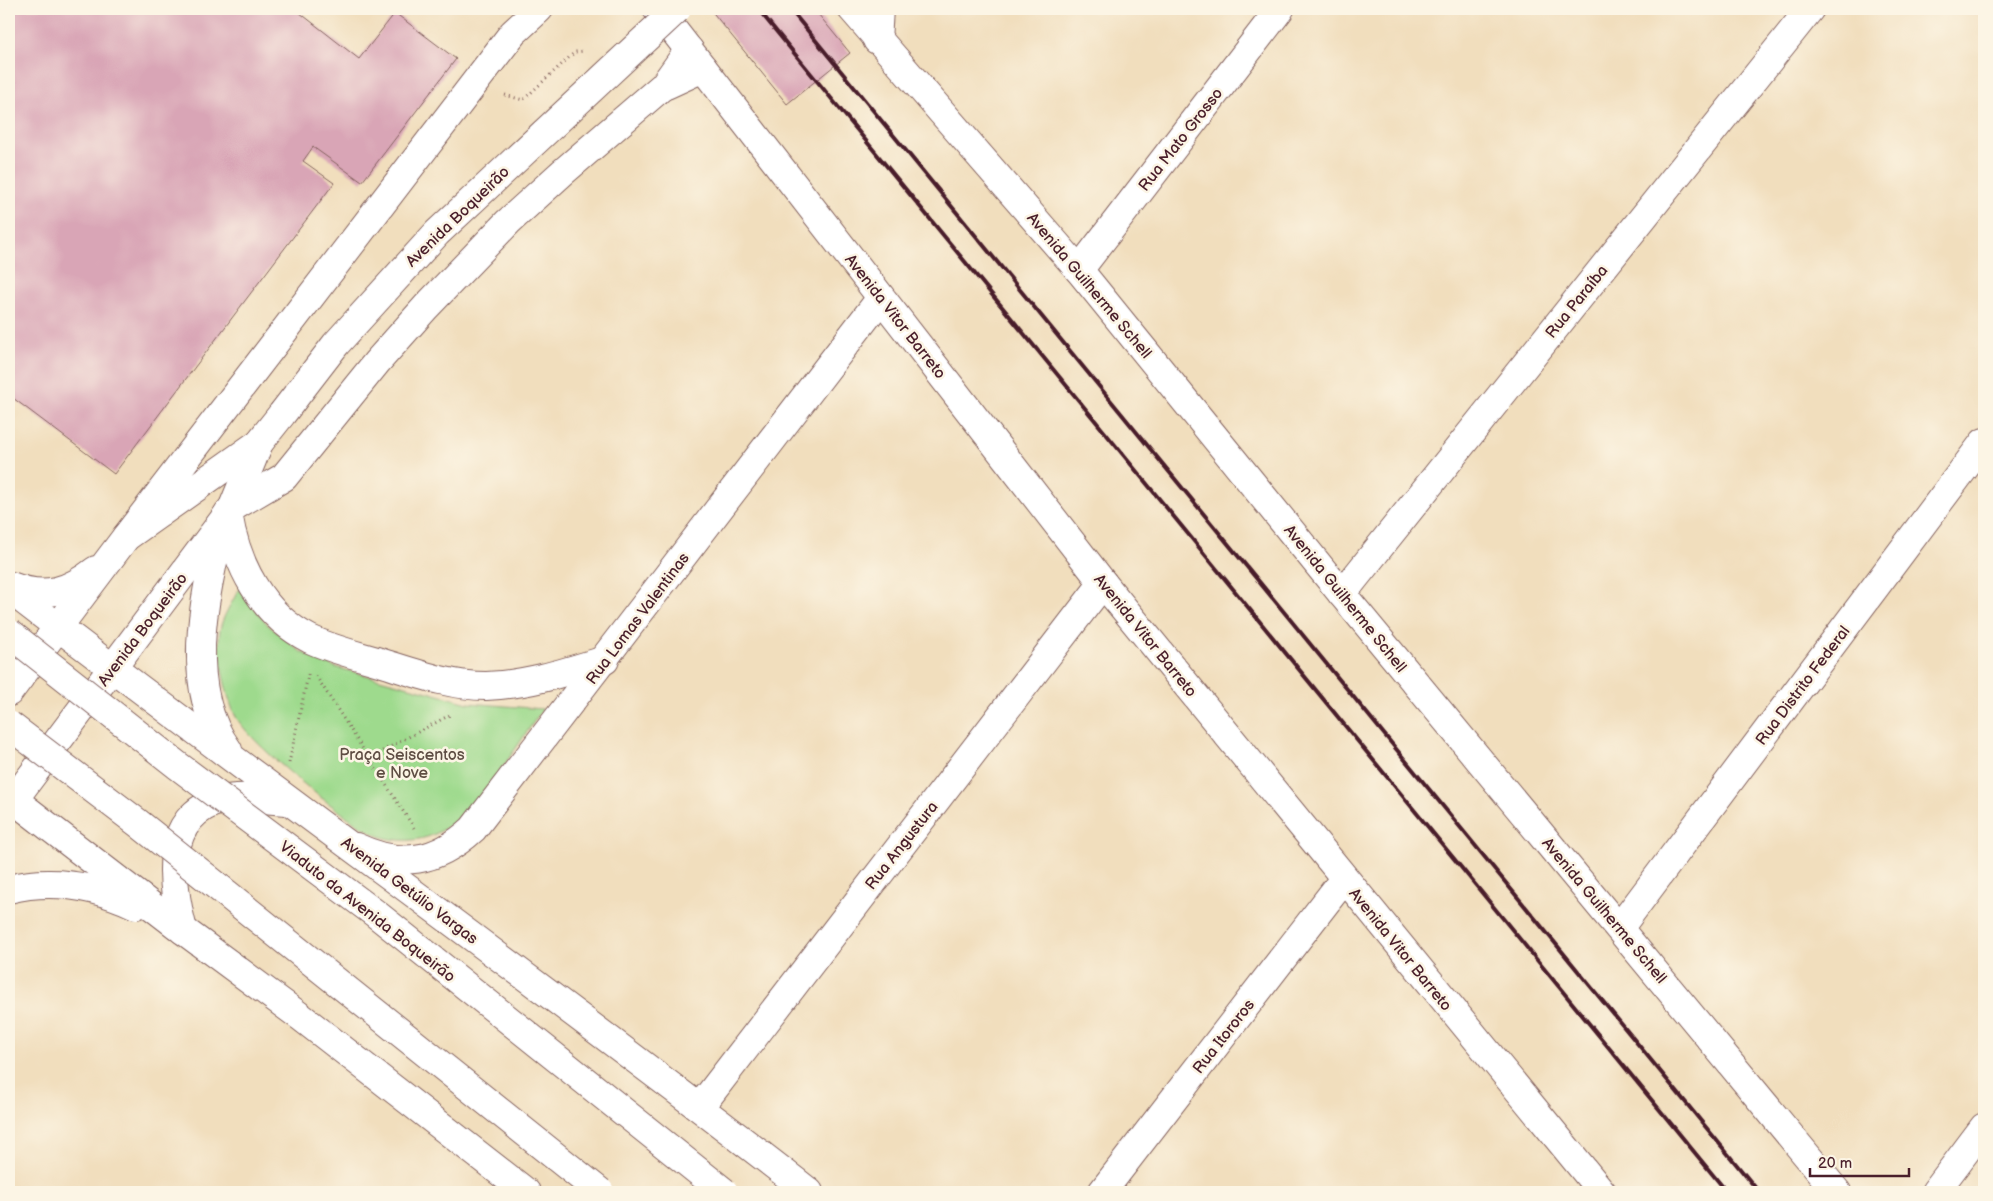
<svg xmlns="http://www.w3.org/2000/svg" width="1993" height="1201" viewBox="0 0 1993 1201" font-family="'Balsamiq Sans',sans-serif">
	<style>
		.green { fill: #9eda8d; stroke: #747c5c }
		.building { fill: #d9a5b6 }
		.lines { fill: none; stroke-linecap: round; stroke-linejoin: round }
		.minor-casing { stroke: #84625e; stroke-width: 30 }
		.major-casing { stroke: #84625e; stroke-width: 30 }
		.path { stroke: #84625e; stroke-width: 3; stroke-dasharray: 1 4; stroke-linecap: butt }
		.minor { stroke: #fff; stroke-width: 28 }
		.major { stroke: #fff; stroke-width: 28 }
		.rail { stroke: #4a1f2b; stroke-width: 4 }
		.major-bridge-casing { stroke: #84625e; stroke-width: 30; stroke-linecap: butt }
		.highway-bridge-casing { stroke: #84625e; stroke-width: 30; stroke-linecap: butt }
		.major-bridge { stroke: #fff; stroke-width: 28 }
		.highway-bridge { stroke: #fff; stroke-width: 28 }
		.labels { text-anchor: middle; stroke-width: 5; stroke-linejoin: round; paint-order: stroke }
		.street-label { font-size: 16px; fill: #4a1f2b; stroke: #fcf5e5 }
		.park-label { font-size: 16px; fill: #5f4e44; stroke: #fcf5e5 }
	</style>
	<rect width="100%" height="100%" fill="#fcf5e5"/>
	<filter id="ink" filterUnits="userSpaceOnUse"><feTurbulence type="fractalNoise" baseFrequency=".02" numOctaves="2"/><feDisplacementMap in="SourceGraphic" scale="10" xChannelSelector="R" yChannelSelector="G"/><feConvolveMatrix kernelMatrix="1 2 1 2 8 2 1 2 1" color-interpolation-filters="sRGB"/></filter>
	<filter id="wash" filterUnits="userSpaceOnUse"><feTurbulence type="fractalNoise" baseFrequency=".0096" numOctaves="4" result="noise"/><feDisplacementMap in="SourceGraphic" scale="20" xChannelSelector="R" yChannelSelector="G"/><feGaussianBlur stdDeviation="1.12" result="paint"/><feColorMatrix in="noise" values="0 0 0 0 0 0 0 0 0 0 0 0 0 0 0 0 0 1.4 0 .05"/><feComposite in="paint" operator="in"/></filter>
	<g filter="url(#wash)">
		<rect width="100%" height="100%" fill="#f1debd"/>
		<path class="green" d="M239,589L268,625L301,652L335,667L468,703L543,709C516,746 476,815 435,834C418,842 396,842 379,836C350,824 248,743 235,715C226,695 216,651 220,630C222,617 233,601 239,589Z"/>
		<g id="blocks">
			<g class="building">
				<path d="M9,9H295L359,59L395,13L456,59L362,182L313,147L303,161L334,183L114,474L9,395Z"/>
				<path d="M710,9H814L850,53L787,104Z"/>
			</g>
		</g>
	</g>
	<g filter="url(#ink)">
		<use href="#blocks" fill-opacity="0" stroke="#84625e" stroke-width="1"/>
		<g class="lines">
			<g class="minor-casing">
				<g id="minor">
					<path d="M877,40L879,9"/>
					<path d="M703,68L1103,583L1602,1192"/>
					<path d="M1079,270L1280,9"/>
					<path d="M228,513C236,564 261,614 310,639C333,650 361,656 386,664C418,674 452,686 486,686C526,685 566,672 605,660"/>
					<path d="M1342,594L1810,9"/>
					<path d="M356,847C401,868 436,863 473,829L881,298"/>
					<path d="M1620,927L1984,442"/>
					<path d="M700,1107L1103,583"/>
					<path d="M1102,1192L1344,879"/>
					<path d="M1935,1192L1984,1127"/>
				</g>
			</g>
			<g class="major-casing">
				<g id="major">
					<path d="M657,9L703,68L666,85"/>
					<path d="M852,9L1079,270L1342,594L1837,1192"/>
					<path d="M233,507L284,477L377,362L426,307L508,222L563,172L664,85L689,50"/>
					<path d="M220,531C204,600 183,687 228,750"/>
					<path d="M126,537L513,33L539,9"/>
					<path d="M11,586C45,599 68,592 96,570"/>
					<path d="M9,589C273,793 546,987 809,1192"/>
					<path d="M9,692L126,537L259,443"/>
					<path d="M9,796L183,930L301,1017L526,1192"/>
					<path d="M9,806L233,507L259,443L282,414"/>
					<path d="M9,889C53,878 95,886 136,905"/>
					<path d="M183,930C171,885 161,815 222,800C243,795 266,800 287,801"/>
				</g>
			</g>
			<g class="path">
				<path d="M505,95L523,100L575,52L584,51"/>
				<path d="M316,676L414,828"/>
				<path d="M369,758L450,715"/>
				<path d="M289,763L309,671"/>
			</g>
			<use href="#minor" class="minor"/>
			<use href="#major" class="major"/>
			<g class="rail">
				<path d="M758,9L1727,1192"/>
				<path d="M790,9L1759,1192"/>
			</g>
			<g class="major-bridge-casing">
				<path id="major-bridge" d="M282,414L336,344L437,233L677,9"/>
			</g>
			<g class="highway-bridge-casing">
				<g id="highway-bridge">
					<path d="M9,633L177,765L376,914L724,1192"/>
					<path d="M9,725L138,823L600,1192"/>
				</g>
			</g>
			<use href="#major-bridge" class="major-bridge"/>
			<use href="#highway-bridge" class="highway-bridge"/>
		</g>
	</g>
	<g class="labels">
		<g class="street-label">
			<text transform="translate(1180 139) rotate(-52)" y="6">Rua Mato Grosso</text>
			<text transform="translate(457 216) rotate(-44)" y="6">Avenida Boqueirão</text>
			<text transform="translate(1090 285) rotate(50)" y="6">Avenida Guilherme Schell</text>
			<text transform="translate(1576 301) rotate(-51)" y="6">Rua Paraíba</text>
			<text transform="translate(896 316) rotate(52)" y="6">Avenida Vitor Barreto</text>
			<text transform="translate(1346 598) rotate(51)" y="6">Avenida Guilherme Schell</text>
			<text transform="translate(637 618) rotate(-53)" y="6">Rua Lomas Valentinas</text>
			<text transform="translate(142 629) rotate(-53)" y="6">Avenida Boqueirão</text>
			<text transform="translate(1146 635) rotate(51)" y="6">Avenida Vitor Barreto</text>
			<text transform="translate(1802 685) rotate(-53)" y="6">Rua Distrito Federal</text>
			<text transform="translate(901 845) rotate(-52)" y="6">Rua Angustura</text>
			<text transform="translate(410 890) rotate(37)" y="6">Avenida Getúlio Vargas</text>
			<text transform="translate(1605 910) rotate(50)" y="6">Avenida Guilherme Schell</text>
			<text transform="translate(368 911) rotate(38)" y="6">Viaduto da Avenida Boqueirão</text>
			<text transform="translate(1401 949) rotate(51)" y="6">Avenida Vitor Barreto</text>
			<text transform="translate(1223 1036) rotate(-52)" y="6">Rua Itororos</text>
		</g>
		<g class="park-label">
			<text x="402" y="760">Praça Seiscentos<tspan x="402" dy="18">e Nove</tspan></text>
		</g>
	</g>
	<rect width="1993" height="1201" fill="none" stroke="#fcf5e5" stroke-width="30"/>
	<path d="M1810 1168v8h99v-8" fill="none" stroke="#4a1f2b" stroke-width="2.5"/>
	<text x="1818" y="1168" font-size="15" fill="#4a1f2b" stroke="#fcf5e5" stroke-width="4" paint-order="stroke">20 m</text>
</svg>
